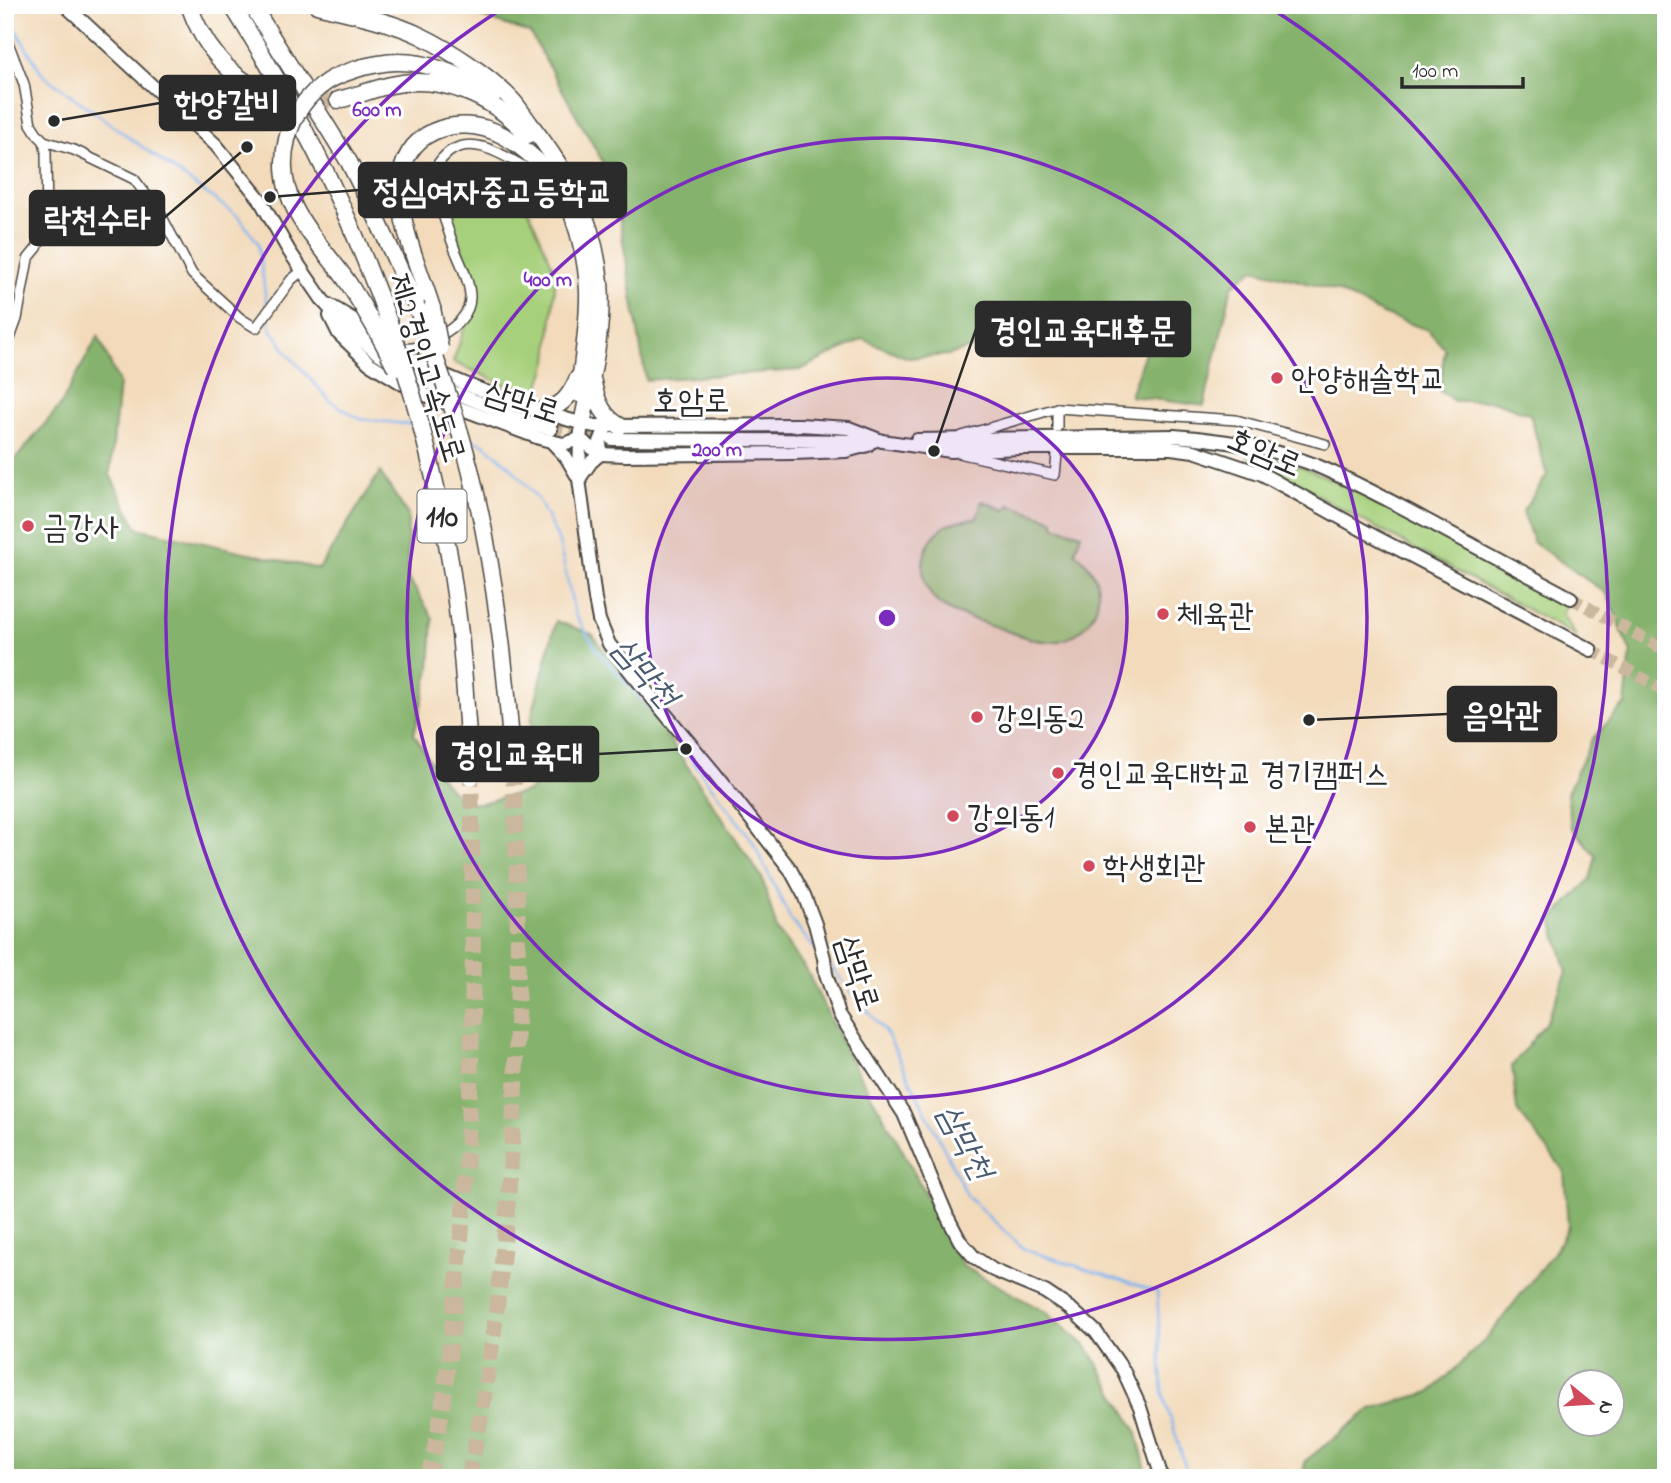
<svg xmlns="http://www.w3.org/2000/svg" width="1671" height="1483" viewBox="0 0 1671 1483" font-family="'Indie Flower','Poor Story',sans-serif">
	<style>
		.green { fill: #a7d07c; stroke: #697e54; stroke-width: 2 }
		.forest { fill: #85b26c; stroke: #586e4c; stroke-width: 2; fill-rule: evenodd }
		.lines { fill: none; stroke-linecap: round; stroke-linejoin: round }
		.stream { stroke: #80b3ed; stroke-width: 2.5 }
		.secondary-tunnel { stroke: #cab79d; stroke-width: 12; stroke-dasharray: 12 6; stroke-linecap: butt }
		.highway-tunnel { stroke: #cab79d; stroke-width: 16; stroke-dasharray: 16 8; stroke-linecap: butt }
		.street-casing { stroke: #494540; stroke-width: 12 }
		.secondary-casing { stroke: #494540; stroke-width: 16 }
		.highway-casing { stroke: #494540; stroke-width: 19 }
		.street { stroke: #fff; stroke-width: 9 }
		.secondary { stroke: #fff; stroke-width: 12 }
		.highway { stroke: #fff; stroke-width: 16 }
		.highway-bridge-casing { stroke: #494540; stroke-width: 19; stroke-linecap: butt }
		.highway-bridge { stroke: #fff; stroke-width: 16 }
		.ring { fill: none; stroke: #7b2cbf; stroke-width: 3.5 }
		.poi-dot { fill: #d1495b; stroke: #fff; stroke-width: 2.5 }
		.labels { text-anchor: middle; stroke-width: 6; stroke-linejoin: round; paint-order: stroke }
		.shield { fill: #fff; stroke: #6b6b6b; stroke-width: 2 }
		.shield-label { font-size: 30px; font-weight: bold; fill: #2b2b2b }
		.street-label { font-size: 32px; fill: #2b2b2b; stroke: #fff }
		.poi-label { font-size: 32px; fill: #2b2b2b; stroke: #fff; text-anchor: start }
		.water-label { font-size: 33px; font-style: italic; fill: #495b6f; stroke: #fff }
		.centre { fill: #7b2cbf; stroke: #fff; stroke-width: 3.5 }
		.ring-label { font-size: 21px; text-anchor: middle; font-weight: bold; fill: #7b2cbf; stroke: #fff; stroke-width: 6; stroke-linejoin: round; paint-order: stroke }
		.leader { fill: none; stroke: #2b2b2b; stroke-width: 2.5 }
		.callout-dot { fill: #2b2b2b; stroke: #fff; stroke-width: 2.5 }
		.callout { fill: #2b2b2b; stroke: #2b2b2b; stroke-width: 2.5 }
		.callout-label { font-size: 33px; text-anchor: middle; font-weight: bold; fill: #fff }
	</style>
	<rect width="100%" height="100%" fill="#fff"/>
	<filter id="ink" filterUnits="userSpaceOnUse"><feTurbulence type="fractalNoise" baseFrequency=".0143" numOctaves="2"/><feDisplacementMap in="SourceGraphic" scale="14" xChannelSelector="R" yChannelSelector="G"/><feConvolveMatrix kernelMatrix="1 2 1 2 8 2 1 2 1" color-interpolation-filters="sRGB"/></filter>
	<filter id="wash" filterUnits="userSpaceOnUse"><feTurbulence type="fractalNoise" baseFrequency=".00686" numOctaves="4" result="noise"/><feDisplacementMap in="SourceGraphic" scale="28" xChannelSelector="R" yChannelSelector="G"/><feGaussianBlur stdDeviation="1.57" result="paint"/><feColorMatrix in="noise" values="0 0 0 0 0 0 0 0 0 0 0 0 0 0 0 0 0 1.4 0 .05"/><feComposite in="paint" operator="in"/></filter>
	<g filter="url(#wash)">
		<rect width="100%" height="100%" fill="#f2daba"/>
		<g class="green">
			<path d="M455,164L529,211L556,274L548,361L536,398L453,362L476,294L439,178Z"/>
			<path d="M1249,453H1257L1303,467L1372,497L1568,602L1562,614L1576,636L1371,525L1296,483L1268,467L1253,462L1247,456Z"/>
			<path d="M982,501L1005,510L1010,505L1054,520V526L1081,534L1075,552C1092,566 1103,585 1096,608C1093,617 1087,624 1081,630C1055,654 1018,634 990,625C972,618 950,614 936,601C915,579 920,542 946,526C955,521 966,520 977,518Z"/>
		</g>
		<g class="forest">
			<path d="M446,5H1666V1478H1304V1462L1371,1409L1431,1392L1487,1338L1556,1249L1568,1226L1564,1171L1517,1110L1512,1066L1547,1021L1567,972L1552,919L1590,880L1596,856L1571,826L1567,793L1592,739L1625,704L1631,653L1607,594L1533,542L1523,511L1547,475L1530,414L1493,401H1454L1439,390L1445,349L1428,330L1383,314L1337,291L1254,269L1232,286L1204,406L1130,396L1146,349L1070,331L986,343L949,355L908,358L863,339L800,370L646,380L613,180L530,33ZM1570,1382H1612V1424H1570Z"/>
			<path d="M98,336L119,383L110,475L137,528L319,569L380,472L408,515L407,576L433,618L430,669L414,734C426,753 449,800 472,803C483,805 492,799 503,797C515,794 530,795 537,783C546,767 535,758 532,742C530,733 531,725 532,715L556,621L592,634L653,715L762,878L777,930L807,971L846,1052L897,1140L963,1266L1047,1313L1088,1348L1136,1430L1148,1478H5V465L9,467L60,406Z"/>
		</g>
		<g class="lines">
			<g class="stream">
				<path d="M5,12L43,75L239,217L258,243L267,307"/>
				<path d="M268,317L270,327L289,355L330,401L360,419L415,425"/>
				<path d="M426,426L437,427L453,433"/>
				<path d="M469,439L484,444L511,467L538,499L558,539L575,614L598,652L667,728L752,840L791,920L816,950"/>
				<path d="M830,966L887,1034L968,1197L1024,1249L1157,1292L1163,1394L1189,1478"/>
			</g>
		</g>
	</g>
	<g filter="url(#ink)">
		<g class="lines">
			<g class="secondary-tunnel">
				<path d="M551,429L580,437L609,439"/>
				<path d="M1571,598L1666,651"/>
				<path d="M1591,650L1666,691"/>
			</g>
			<g class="highway-tunnel">
				<path d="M266,93C290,100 313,103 338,100"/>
				<path d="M428,1478C443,1420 449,1359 455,1300C474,1126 475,951 471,777"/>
				<path d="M469,1478C516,1245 525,1005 513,769"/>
			</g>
			<g class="street-casing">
				<g id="street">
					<path d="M5,35L24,84L31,124L38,135L44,141L74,150L134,179L160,213L192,274L240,318L256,328L291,280L302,271"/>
					<path d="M395,346C415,352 423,345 440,336C455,327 471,315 470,295C469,280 461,264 455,250C450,236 446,223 441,209C438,202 433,192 433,184C432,171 439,160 449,152C473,135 501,154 523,166"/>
					<path d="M5,347L9,341L17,319L28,259L37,248L47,223L46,151L44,141"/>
					<path d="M1057,427V408"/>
					<path d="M962,436L1057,408L1236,420L1325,444"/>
					<path d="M963,454L1055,475L1057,455"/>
				</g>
			</g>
			<g class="secondary-casing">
				<g id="secondary">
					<path d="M65,5L216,145L259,198L289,251L324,302L346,327L376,352L409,373L433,384L532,424L551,429"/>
					<path d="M324,302L354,320L379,339"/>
					<path d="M330,316L339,334L369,363L403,384L428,396L539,438L563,444L580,439"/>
					<path d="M397,350C440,377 490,394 538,410C557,416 575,423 595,426L800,425L849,428L882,441L951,451L1021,448H1171L1194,451L1262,474L1368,533L1591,650"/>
					<path d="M582,424L580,439L579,479L595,599L599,620L609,644L633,675L713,771L790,869L804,895L815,924L824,958L826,974L839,1014L904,1114L948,1218L960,1241L974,1257L993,1270L1045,1292L1072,1310L1096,1332L1123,1370L1140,1407L1162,1478"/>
					<path d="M580,439L600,454L626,455L793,453L846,451L868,445"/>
					<path d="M612,439L874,441"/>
					<path d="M917,440L1174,436C1222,439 1270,448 1315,465C1358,483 1398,505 1439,527C1483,551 1527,574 1571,598"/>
					<path d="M552,442L566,457L579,479L591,462L600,454"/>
					<path d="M601,454L600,442L606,427"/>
				</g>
			</g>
			<g class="highway-casing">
				<g id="highway">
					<path d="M189,5C203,46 227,76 266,93"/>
					<path d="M232,5C284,88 331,174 367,265"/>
					<path d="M252,5L349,162L372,208L416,305"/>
					<path d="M317,5C352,14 387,20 419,35C450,50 487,74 511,99C518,106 524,116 530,124C568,173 594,219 600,282C604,330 591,378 582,424"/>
					<path d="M363,67C374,65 385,62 396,62C429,61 465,77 494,94"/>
					<path d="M338,100C356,96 373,89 391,85C442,73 494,98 528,135"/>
					<path d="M568,202C579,231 587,260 588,291C589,325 582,360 579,394"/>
					<path d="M432,308C421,273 399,224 400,188C400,131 456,112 502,135C523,146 539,163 556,179"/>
					<path d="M593,382C596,401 603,417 620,426"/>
					<path d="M540,411C562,407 569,398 578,378"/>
				</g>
			</g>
			<use href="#street" class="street"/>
			<use href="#secondary" class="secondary"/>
			<use href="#highway" class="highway"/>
			<g class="highway-bridge-casing">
				<g id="highway-bridge">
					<path d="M363,67C351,71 339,74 328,81C286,108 272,165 295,209C309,237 332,258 349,284C366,311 382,339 396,368"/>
					<path d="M367,265C415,382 446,508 460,634C465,682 467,729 471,777"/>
					<path d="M416,305C436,360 457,415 471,473C495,569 506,669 513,769"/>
					<path d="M432,308L440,348"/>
				</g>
			</g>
			<use href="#highway-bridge" class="highway-bridge"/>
		</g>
	</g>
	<circle cx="887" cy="618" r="240" fill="#7b2cbf" fill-opacity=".12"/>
	<g class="ring">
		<circle cx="887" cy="618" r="240"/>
		<circle cx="887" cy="618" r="480"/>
		<path d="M1269 7A721 721 0 1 1 505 7"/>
	</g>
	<g class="poi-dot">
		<circle cx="1277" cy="378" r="7"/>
		<circle cx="28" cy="526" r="7"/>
		<circle cx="1163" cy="614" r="7"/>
		<circle cx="977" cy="717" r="7"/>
		<circle cx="1058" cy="773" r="7"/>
		<circle cx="953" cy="816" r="7"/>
		<circle cx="1250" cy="827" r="7"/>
		<circle cx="1089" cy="866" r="7"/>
	</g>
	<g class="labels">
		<rect class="shield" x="417.5" y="489.5" width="49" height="53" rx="5"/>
		<g class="shield-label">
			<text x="442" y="526">110</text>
		</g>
		<g class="street-label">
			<text transform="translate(428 367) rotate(73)" y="11">제2경인고속도로</text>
			<text x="691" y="411">호암로</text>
			<text transform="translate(523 401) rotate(18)" y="11">삼막로</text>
			<text transform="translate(1265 451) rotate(23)" y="11">호암로</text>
			<text transform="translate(859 973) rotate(72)" y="11">삼막로</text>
		</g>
		<g class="poi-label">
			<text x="1291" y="389">안양해솔학교</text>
			<text x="42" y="537">금강사</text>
			<text x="1177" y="625">체육관</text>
			<text x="991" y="728">강의동2</text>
			<text x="1072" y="784">경인교육대학교 경기캠퍼스</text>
			<text x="967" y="827">강의동1</text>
			<text x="1264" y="838">본관</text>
			<text x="1103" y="877">학생회관</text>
		</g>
		<g class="water-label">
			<text transform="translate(647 671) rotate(49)" y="12">삼막천</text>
			<text transform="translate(967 1141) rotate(62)" y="12">삼막천</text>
		</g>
	</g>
	<circle cx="887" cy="618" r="10" class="centre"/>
	<g class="ring-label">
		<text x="377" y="116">600 m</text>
		<text x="548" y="286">400 m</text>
		<text x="717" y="456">200 m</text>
	</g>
	<path class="leader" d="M54 121L160 103M270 197L359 190M247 147L164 218M934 451L976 329M1309 720L1448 714M686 749L598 754"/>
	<g class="callout-dot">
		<circle cx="54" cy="121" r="7"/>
		<circle cx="270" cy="197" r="7"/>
		<circle cx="247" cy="147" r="7"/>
		<circle cx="934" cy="451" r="7"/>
		<circle cx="1309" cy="720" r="7"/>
		<circle cx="686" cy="749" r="7"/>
	</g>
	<g class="callout">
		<rect x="160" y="76" width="135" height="54" rx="7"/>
		<rect x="359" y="163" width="267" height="54" rx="7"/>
		<rect x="30" y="191" width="134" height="54" rx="7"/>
		<rect x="976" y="302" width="214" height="54" rx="7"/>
		<rect x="1448" y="687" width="108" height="54" rx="7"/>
		<rect x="437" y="727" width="161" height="54" rx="7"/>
	</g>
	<g class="callout-label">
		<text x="227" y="114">한양갈비</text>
		<text x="493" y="202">정심여자중고등학교</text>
		<text x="97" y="230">락천수타</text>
		<text x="1083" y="341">경인교육대후문</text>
		<text x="1502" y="725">음악관</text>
		<text x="517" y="765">경인교육대</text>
	</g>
	<rect width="1671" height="1483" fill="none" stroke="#fff" stroke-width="28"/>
	<g transform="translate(1591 1403) rotate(108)"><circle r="33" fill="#ffffff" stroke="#aaaaaa" stroke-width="2"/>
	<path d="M0-5L12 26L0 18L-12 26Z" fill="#d1495b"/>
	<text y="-10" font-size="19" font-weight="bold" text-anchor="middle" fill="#2b2b2b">N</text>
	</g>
	<path d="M1402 77v10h121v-10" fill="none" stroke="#2b2b2b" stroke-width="3.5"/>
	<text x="1412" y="77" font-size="21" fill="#2b2b2b" stroke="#ffffff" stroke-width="5" paint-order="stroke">100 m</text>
</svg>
